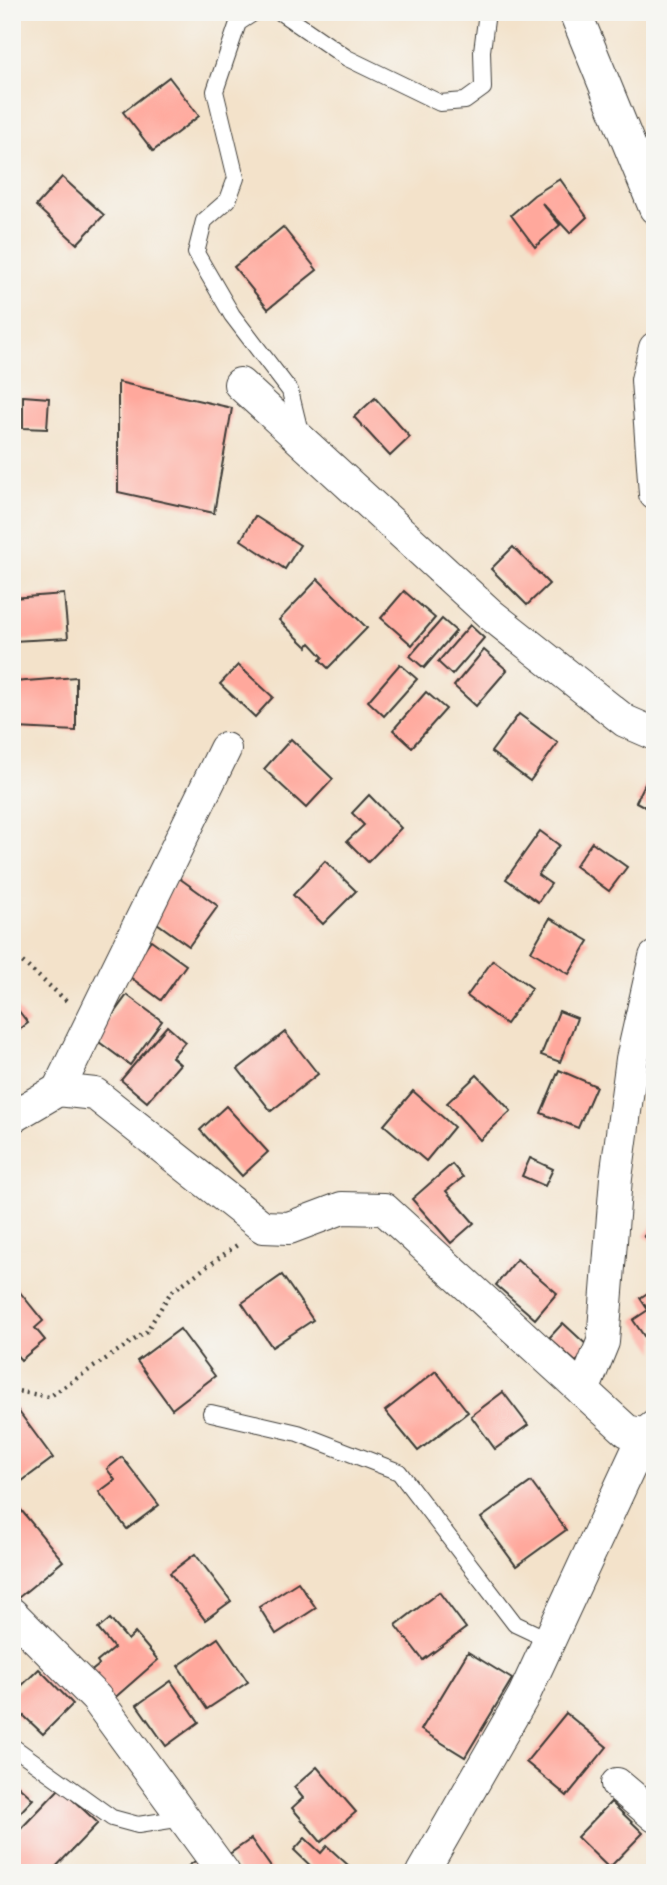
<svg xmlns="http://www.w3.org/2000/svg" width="667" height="1885" viewBox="0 0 667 1885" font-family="'Old Standard TT',serif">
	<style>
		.building { fill: #ffa89c }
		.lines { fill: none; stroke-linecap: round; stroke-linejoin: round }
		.lane-casing { stroke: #3c3a36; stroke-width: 18 }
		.street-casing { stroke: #3c3a36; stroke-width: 34 }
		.path { stroke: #3c3a36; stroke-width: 4.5; stroke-dasharray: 2 5; stroke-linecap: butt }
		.lane { stroke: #fff; stroke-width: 16 }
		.street { stroke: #fff; stroke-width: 32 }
	</style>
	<rect width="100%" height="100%" fill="#f6f6f2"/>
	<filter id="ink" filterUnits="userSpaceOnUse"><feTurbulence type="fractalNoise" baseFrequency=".0143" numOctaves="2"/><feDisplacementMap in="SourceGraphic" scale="14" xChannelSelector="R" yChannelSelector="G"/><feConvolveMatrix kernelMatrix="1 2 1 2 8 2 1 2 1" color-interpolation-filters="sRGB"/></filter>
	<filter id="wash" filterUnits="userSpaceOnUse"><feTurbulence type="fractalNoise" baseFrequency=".00686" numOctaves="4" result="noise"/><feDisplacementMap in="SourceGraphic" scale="28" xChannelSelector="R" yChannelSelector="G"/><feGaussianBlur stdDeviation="1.57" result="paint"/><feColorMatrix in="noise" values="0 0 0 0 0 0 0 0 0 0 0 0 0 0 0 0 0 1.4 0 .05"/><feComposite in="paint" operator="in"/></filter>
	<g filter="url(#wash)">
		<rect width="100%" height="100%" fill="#f3e2ca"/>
		<g id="blocks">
			<g class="building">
				<path d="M169,77L199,116L153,151L123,112Z"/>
				<path d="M62,177L104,215L77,244L36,206Z"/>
				<path d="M560,179L587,217L570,233L542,203L560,225L535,247L511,215L534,195Z"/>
				<path d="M283,227L317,270L268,309L234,267Z"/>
				<path d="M118,382L232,408L214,513L118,492Z"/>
				<path d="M23,396L49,398L47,429L23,428Z"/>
				<path d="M375,398L410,437L390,456L354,417Z"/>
				<path d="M255,516L300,545L285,569L241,540Z"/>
				<path d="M513,547L549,584L527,605L491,569Z"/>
				<path d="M318,579L367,628L328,668L320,660L323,657L310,643L307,647L279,620Z"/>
				<path d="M404,591L435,618L412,645L381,618Z"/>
				<path d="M64,594L68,638L13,641L12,598Z"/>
				<path d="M442,619L456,631L424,668L410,656Z"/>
				<path d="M470,625L484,638L452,675L438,662Z"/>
				<path d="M484,650L507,670L476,706L454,686Z"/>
				<path d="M400,664L417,679L384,716L368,701Z"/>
				<path d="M238,665L273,697L255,717L220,684Z"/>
				<path d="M76,677V731L17,728L14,682Z"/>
				<path d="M426,692L446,709L412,747L393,730Z"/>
				<path d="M519,714L558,743L530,781L491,752Z"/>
				<path d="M291,739L333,779L306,808L264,769Z"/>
				<path d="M650,774L655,777V812L636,802Z"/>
				<path d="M369,795L401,828L368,862L347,841L364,825L352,813Z"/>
				<path d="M540,831L559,845L538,875L551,884L538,902L506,879Z"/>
				<path d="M592,842L627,867L609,891L575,866Z"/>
				<path d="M325,861L356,891L323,924L293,895Z"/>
				<path d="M179,878L218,906L189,946L150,918Z"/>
				<path d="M550,918L589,941L569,974L531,951Z"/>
				<path d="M151,940L186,965L161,1000L126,974Z"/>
				<path d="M493,960L532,988L506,1024L467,996Z"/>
				<path d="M127,995L162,1021L130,1065L95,1039Z"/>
				<path d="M12,1002L28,1023L12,1035Z"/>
				<path d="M559,1011L577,1018L560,1062L541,1055Z"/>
				<path d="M167,1026L185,1042L172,1057L180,1064L147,1102L121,1080Z"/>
				<path d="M285,1032L318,1074L271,1111L238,1069Z"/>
				<path d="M559,1070L596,1086L578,1128L541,1113Z"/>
				<path d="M477,1075L511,1111L480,1140L447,1103Z"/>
				<path d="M413,1091L454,1127L426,1161L384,1125Z"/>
				<path d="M226,1106L268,1152L242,1176L200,1130Z"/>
				<path d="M530,1158L553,1169L545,1186L522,1176Z"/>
				<path d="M452,1164L463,1177L446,1191L474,1223L451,1243L412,1199Z"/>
				<path d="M655,1222V1244L644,1236Z"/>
				<path d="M517,1259L557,1293L535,1319L496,1285Z"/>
				<path d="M282,1275L313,1320L272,1347L242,1303Z"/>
				<path d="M15,1286L43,1321L35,1328L45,1340L21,1360L12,1350V1288Z"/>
				<path d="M655,1288V1352L633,1320L648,1310L640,1298Z"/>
				<path d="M563,1323L590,1348L576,1362L549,1338Z"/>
				<path d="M180,1329L215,1376L172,1409L137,1361Z"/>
				<path d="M436,1371L468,1412L418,1451L385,1411Z"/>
				<path d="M503,1392L528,1425L495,1449L471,1416Z"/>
				<path d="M14,1405L53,1458L22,1481L12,1468V1406Z"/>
				<path d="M122,1457L159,1505L127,1529L99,1492L115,1480L107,1469Z"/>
				<path d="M531,1482L566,1530L516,1566L481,1518Z"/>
				<path d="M21,1510L63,1561L12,1603V1517Z"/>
				<path d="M195,1554L231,1601L205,1620L170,1573Z"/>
				<path d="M298,1582L316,1608L276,1634L259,1607Z"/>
				<path d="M439,1592L466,1628L423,1660L396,1625Z"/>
				<path d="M110,1619L128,1640L135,1633L158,1660L111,1701L88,1674L99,1665L97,1662L114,1648L98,1629Z"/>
				<path d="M218,1638L248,1682L207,1709L178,1666Z"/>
				<path d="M468,1652L512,1679L465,1757L421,1730Z"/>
				<path d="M39,1669L73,1704L43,1734L24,1716L20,1720L12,1713V1695Z"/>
				<path d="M171,1681L199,1722L166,1746L137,1705Z"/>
				<path d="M566,1713L607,1747L567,1796L526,1762Z"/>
				<path d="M317,1767L356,1812L321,1842L292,1808L303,1798L294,1787Z"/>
				<path d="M12,1780L33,1799L12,1821Z"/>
				<path d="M60,1788L98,1823L50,1873H17L12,1868V1838Z"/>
				<path d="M611,1802L643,1833L609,1868L577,1837Z"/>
				<path d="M305,1838L321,1853L327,1846L348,1865L341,1873H318L294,1850Z"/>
				<path d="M251,1839L275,1873H241L228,1855Z"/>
				<path d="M198,1859L207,1873H179Z"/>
			</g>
		</g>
	</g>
	<g filter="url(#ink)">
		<use href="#blocks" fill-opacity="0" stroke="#3c3a36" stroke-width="2"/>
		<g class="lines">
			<g class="lane-casing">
				<g id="lane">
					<path d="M255,12L238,23L215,91L236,178L228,200L204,221L196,253L232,315L290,391L300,432"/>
					<path d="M280,12L347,58L440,103L465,101L483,88L482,51L487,12"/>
					<path d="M211,1413L298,1433L399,1472L515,1624L549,1640"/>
					<path d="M12,1746L112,1818L138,1825L183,1818"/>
				</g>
			</g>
			<g class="street-casing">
				<g id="street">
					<path d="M575,12L655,208"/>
					<path d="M655,348L647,380L655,494"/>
					<path d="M240,384L490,614L625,721L655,734"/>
					<path d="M58,1090L225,749"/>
					<path d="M12,1117L58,1090L95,1094L263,1227L289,1228L342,1208L384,1209L627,1431L655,1437"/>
					<path d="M583,1391L603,1342L616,1178L632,1059L655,957"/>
					<path d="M12,1614L96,1698L224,1873"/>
					<path d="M617,1784L655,1816"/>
					<path d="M422,1873L524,1695L645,1434L655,1426"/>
				</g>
			</g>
			<g class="path">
				<path d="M12,953L69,1003"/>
				<path d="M12,1390L49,1397L146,1332L171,1292L240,1243"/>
			</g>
			<use href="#lane" class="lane"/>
			<use href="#street" class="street"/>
		</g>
	</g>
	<rect width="667" height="1885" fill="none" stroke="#f6f6f2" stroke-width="42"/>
</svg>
